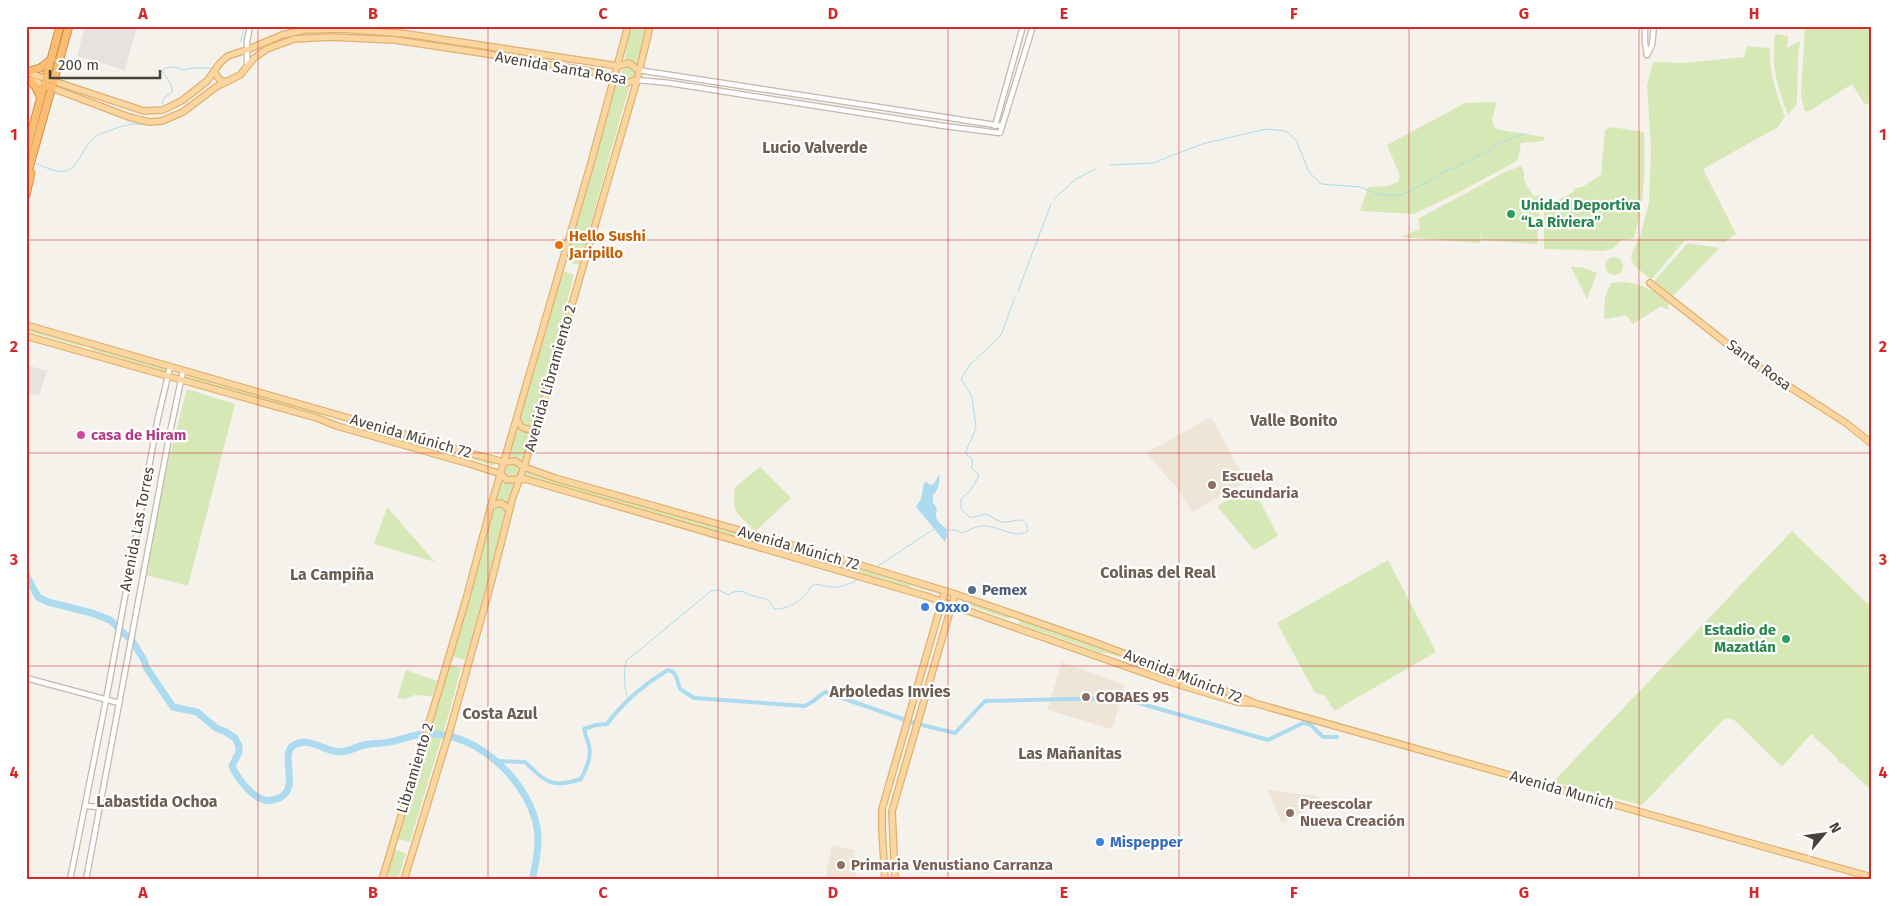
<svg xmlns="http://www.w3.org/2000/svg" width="1897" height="906" viewBox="0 0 1897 906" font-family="'Fira Sans',sans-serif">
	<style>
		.education { fill: #eee5d7 }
		.green { fill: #d7e8b7 }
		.parking { fill: #e5e2e0 }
		.water { fill: #acdbef }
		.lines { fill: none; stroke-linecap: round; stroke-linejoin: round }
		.stream { stroke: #acdbef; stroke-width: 1 }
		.canal { stroke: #acdbef; stroke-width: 4 }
		.river { stroke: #acdbef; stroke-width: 7 }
		.minor-casing { stroke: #c1b8af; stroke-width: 7 }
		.major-casing { stroke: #e1b16f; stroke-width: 8 }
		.highway-casing { stroke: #d99043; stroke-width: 9 }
		.minor { stroke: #fff; stroke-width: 4.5 }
		.major { stroke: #fbd6a0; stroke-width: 5.5 }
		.highway { stroke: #f9bd74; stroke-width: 7 }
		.grid { fill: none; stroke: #d62828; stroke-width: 1; stroke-opacity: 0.55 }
		.leisure-dot { fill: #2e9e5b; stroke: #fff; stroke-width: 2 }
		.food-dot { fill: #e8710a; stroke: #fff; stroke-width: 2 }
		.hotel-dot { fill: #d1479c; stroke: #fff; stroke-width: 2 }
		.education-dot { fill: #8d6e63; stroke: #fff; stroke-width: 2 }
		.service-dot { fill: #5c6f8a; stroke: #fff; stroke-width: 2 }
		.shop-dot { fill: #3f7fe0; stroke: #fff; stroke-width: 2 }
		.labels { text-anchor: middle; stroke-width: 4.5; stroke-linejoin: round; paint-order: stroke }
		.street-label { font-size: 15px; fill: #4a423a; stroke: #fff }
		.leisure-label { font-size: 15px; font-weight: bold; fill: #27864d; stroke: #fff; text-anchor: start }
		.food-label { font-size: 15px; font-weight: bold; fill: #c56008; stroke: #fff; text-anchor: start }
		.hotel-label { font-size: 15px; font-weight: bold; fill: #b23c85; stroke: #fff; text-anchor: start }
		.education-label { font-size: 15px; font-weight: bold; fill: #785e54; stroke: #fff; text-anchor: start }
		.service-label { font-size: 15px; font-weight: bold; fill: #4e5e75; stroke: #fff; text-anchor: start }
		.shop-label { font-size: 15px; font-weight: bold; fill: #366cbe; stroke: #fff; text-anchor: start }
		.neighbourhood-label { font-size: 16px; font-weight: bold; fill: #6c5e51; stroke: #fff }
		.neatline { fill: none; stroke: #d62828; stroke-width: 2 }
		.grid-label { font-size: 16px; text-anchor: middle; font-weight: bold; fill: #d62828 }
	</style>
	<rect width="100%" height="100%" fill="#f5f2ec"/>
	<g class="education">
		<path d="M1211,417L1246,482L1192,512L1177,488L1146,453Z"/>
		<path d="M1062,662L1125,685L1112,729L1047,710Z"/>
		<path d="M1267,790L1318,796L1321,803L1282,823Z"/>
		<path d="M832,845L854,850L856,880H825Z"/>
	</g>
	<g class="green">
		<path d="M630,26H646L637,64L624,63Z"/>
		<path d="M1805,26H1871V102L1865,105L1852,84L1808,112L1804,110L1801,93Z"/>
		<path d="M1775,34L1788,36L1787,48L1800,41L1798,57L1797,103L1788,115C1777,85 1771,67 1775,34Z"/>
		<path d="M1747,46L1770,48C1769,73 1776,93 1785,116L1778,127L1703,169L1736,234L1725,242L1685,240L1651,280L1633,264L1631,256L1640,236L1649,203L1651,148L1647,85L1653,62L1683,63L1744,57Z"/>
		<circle cx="628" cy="72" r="7"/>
		<path d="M617,81L630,84L579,265L565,261Z"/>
		<path d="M1497,102L1492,119L1495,129L1544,137V141L1521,143L1518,159L1515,162L1458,193L1414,214L1360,211L1368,187L1389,186L1398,182L1400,176L1387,145L1465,103Z"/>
		<path d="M1612,127L1644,132C1646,167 1644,205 1634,238L1621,240L1614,248L1604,251L1544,249V211L1546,207L1573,192L1575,188L1582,187L1601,175L1605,130Z"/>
		<path d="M1521,166L1524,172V180L1533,196L1541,195L1537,244L1481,240V234L1480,243L1400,237L1420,229L1418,219L1505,172Z"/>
		<path d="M1688,243L1719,248C1715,254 1709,257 1705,263C1694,274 1684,285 1673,296L1656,284L1655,280Z"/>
		<circle cx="1614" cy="266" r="9"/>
		<path d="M1571,267H1581L1597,273L1587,299Z"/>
		<path d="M561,270L574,275L535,423L529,427C523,426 521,423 519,416Z"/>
		<path d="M1622,282C1639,283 1656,291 1670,301L1667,310L1661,306L1633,324L1627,316C1618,315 1612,320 1604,318L1605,297L1611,283Z"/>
		<path d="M26,326L85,343L83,347L26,331Z"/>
		<path d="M90,346L168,368L167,372L92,350Z"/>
		<path d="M189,374L336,418L295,409L187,379L186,375Z"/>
		<path d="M187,389L235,404L188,586L139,573Z"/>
		<path d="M352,421L495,463V464L493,466L466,457L460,458L355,427L350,425V423Z"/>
		<path d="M517,427L531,432L522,463L508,457Z"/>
		<circle cx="512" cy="470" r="7"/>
		<path d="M760,467L791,498L756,531C738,516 731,512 735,487Z"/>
		<path d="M529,471L940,591L942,593L939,594L912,586L904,587L525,477L527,472Z"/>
		<path d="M502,479L515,484L508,504L504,500H494Z"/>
		<path d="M1252,486L1278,536L1254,550L1217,506Z"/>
		<path d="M502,504L507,511L502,530L465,660L452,656L491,510Z"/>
		<path d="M387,507L435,562L374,544Z"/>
		<path d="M1792,531L1871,607V790L1842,763L1840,764L1836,757L1811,734L1782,767L1734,720L1728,718L1722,721L1642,805L1553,782Z"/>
		<path d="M1388,560L1436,652L1334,711L1325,696L1315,693L1277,623Z"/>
		<path d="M963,600L1011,616V617L1009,619L961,603Z"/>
		<path d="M1020,620L1034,623L1122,655L1120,657L1107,653H1102L1019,624Z"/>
		<path d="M447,664L461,668L450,710L410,842L398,839Z"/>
		<path d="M406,670L437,681L432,696L415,695L404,699L397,698Z"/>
		<path d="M394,850L406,853L398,880H385Z"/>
	</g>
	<g class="parking">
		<path d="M85,26H137L125,70L77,56Z"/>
		<path d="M26,365L47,371L39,395L26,392Z"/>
	</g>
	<path class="water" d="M939,474C940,482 939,489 933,495V502L937,509C934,518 937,522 946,528L947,536L945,542L916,507L921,499L924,483L927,482L930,485L934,484Z"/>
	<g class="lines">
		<g class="stream">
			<path d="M241,41L244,26"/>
			<path d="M164,106L162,103L165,97L172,92C172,83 167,78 162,71L165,68L175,67L184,70L194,68H211"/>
			<path d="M33,161C38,165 44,167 50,169C80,181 78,147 98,135C102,133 130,123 134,124C139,124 141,125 146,124"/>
			<path d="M1110,165L1153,163L1202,144L1266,129L1286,131L1296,140L1309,172L1321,184L1360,187L1381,195H1401L1429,181L1446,170L1454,168L1492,149L1498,143L1524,134"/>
			<path d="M1054,199L1076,179L1095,169"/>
			<path d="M1018,291L1051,204"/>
			<path d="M945,530H956L962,533C969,530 978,525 985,526C1000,526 1015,540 1028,531C1026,512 1012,524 1002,522C997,521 991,516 986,514L970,518L961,509V499L969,492L978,478V474L971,468C973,461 974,459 967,455L966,451L976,428L972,397L961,379L969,366L1001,335L1015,297"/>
			<path d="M878,566L934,529"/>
			<path d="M629,700C623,688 624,673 626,661L711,591L719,590L728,595C737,589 742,591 751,595C763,600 768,595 774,609C788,610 806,598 811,586C819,582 826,588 835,587C843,587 852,583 859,579"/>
		</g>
		<path class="canal" d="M496,761L525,762C546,782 551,789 581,779C586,769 592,757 589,746C588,740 585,735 584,729L596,725L607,724C623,702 645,684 668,670C678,672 677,682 680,689L694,698L804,706C812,704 817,697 825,692L914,723L955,733L985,701L1121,698L1268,740L1303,723L1311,725L1323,737H1337"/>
		<path class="river" d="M26,575L38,597L48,602L92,613L110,620L133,642L144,660L146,667L173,707L197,712L216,728L226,732L235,738L239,746V752L232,766C238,779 255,804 273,800C308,793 272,749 299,743C315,739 329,755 346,751C352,750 358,746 364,745C375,743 387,744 398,740C413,736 418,733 434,734C482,737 528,782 537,827C540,844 536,864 532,880"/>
		<g class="minor-casing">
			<g id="minor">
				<path d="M1645,26V43L1647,55"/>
				<path d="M1647,55L1652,45L1654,26"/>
				<path d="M247,66V41L250,26"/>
				<path d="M638,70L1002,126"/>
				<path d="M637,80L669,83L944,126L1000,133L1033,26"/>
				<path d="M995,126L1023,26"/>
				<path d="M26,678L119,703"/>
				<path d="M85,806L99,807"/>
				<path d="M70,880L106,700L158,418L170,367"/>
				<path d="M86,880L170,432L183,371"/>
			</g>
		</g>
		<g class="major-casing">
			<g id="major">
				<path d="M26,72L144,111L163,110L183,100L207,81L220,63L228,56L249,49L282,35L304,30L342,29L407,34L618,66L629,63L638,70"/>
				<path d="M214,72L220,80L226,82"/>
				<path d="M31,80L129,117L149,122L162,121L183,112L216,87L240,75L254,58L267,49L294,39L330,37L395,40L475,52L583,70L615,77L626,83L637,80"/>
				<path d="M1650,283L1749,361L1846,423L1871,443"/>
				<path d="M26,325L473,454L504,462L515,461L524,467L555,478L827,555L955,594L1091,641L1238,696L1254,703L1871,877"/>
				<path d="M26,336L317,418L337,426L470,464L501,474L507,480L525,479L926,596L1170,682L1237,702L1249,703"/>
				<path d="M517,420C521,429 527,431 535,428"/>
				<path d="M491,506L501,503L509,509"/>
				<path d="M382,880L465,603L491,506L591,163L628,26"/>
				<path d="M404,880L450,730L491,583L512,500L524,467L555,363L637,80L650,26"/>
				<path d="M885,880L882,830V809L945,591"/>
				<path d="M895,880L892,811L955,594"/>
			</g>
		</g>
		<g class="highway-casing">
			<g id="highway">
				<path d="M27,72L40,68L52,59"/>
				<path d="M29,80L35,86L41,98"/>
				<path d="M26,152L60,26"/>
				<path d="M26,179L69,26"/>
				<path d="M26,195L31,173"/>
			</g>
		</g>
		<use href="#minor" class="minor"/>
		<use href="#major" class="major"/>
		<use href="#highway" class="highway"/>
	</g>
	<path class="grid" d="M258,26V880M488,26V880M718,26V880M948,26V880M1179,26V880M1409,26V880M1639,26V880M26,240H1871M26,453H1871M26,666H1871"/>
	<g class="leisure-dot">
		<circle cx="1511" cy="214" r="5"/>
		<circle cx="1786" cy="639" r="5"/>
	</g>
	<circle class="food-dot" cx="559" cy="245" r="5"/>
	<circle class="hotel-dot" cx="81" cy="435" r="5"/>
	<g class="education-dot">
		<circle cx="1212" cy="485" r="5"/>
		<circle cx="1086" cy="697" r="5"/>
		<circle cx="1290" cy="813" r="5"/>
		<circle cx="841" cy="865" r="5"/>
	</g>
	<circle class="service-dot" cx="972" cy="590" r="5"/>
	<g class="shop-dot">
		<circle cx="925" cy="607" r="5"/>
		<circle cx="1100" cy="842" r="5"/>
	</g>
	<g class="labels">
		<g class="street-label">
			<text transform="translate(561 68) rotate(10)" y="5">Avenida Santa Rosa</text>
			<text transform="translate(1759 365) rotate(36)" y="5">Santa Rosa</text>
			<text transform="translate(550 378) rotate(-74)" y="5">Avenida Libramiento 2</text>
			<text transform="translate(411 436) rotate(16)" y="5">Avenida Múnich 72</text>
			<text transform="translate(137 529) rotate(-79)" y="5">Avenida Las Torres</text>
			<text transform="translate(799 548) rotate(16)" y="5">Avenida Múnich 72</text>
			<text transform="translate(1183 676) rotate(21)" y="5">Avenida Múnich 72</text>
			<text transform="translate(415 768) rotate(-73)" y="5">Libramiento 2</text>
			<text transform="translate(1562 790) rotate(16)" y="5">Avenida Munich</text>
		</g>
		<g class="leisure-label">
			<text x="1521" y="210">Unidad Deportiva<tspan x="1521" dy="17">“La Riviera”</tspan></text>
			<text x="1776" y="635" text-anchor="end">Estadio de<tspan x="1776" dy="17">Mazatlán</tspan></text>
		</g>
		<g class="food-label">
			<text x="569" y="241">Hello Sushi<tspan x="569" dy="17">Jaripillo</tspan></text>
		</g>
		<g class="hotel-label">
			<text x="91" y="440">casa de Hiram</text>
		</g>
		<g class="education-label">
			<text x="1222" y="481">Escuela<tspan x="1222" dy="17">Secundaria</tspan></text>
			<text x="1096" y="702">COBAES 95</text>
			<text x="1300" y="809">Preescolar<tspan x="1300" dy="17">Nueva Creación</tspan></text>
			<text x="851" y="870">Primaria Venustiano Carranza</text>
		</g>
		<g class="service-label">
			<text x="982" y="595">Pemex</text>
		</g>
		<g class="shop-label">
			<text x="935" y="612">Oxxo</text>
			<text x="1110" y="847">Mispepper</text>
		</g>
		<g class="neighbourhood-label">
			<text x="815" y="153">Lucio Valverde</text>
			<text x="1294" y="426">Valle Bonito</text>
			<text x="1158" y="578">Colinas del Real</text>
			<text x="332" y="580">La Campiña</text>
			<text x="890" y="697">Arboledas Invies</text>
			<text x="500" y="719">Costa Azul</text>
			<text x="1070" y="759">Las Mañanitas</text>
			<text x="157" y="807">Labastida Ochoa</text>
		</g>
	</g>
	<rect width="1897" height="906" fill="none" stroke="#ffffff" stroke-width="55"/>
	<g transform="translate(1824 834) rotate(61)" stroke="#ffffff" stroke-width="4" paint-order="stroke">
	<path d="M0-4L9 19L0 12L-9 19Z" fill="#4a423a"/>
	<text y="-8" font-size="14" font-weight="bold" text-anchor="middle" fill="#4a423a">N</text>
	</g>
	<path d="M50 70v8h110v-8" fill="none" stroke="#4a423a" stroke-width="2.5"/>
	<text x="58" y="70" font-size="15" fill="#4a423a" stroke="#ffffff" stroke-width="4" paint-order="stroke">200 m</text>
	<rect x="28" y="28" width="1842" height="850" class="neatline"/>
	<g class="grid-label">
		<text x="143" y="19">A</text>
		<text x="373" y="19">B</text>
		<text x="603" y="19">C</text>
		<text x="833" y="19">D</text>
		<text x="1064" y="19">E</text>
		<text x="1294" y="19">F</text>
		<text x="1524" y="19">G</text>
		<text x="1754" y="19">H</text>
		<text x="14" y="140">1</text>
		<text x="1883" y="140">1</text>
		<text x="14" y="352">2</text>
		<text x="1883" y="352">2</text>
		<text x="14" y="565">3</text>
		<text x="1883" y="565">3</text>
		<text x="14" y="778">4</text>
		<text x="1883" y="778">4</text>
		<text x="143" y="898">A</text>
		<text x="373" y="898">B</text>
		<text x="603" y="898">C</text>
		<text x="833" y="898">D</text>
		<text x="1064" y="898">E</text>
		<text x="1294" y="898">F</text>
		<text x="1524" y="898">G</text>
		<text x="1754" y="898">H</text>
	</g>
</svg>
